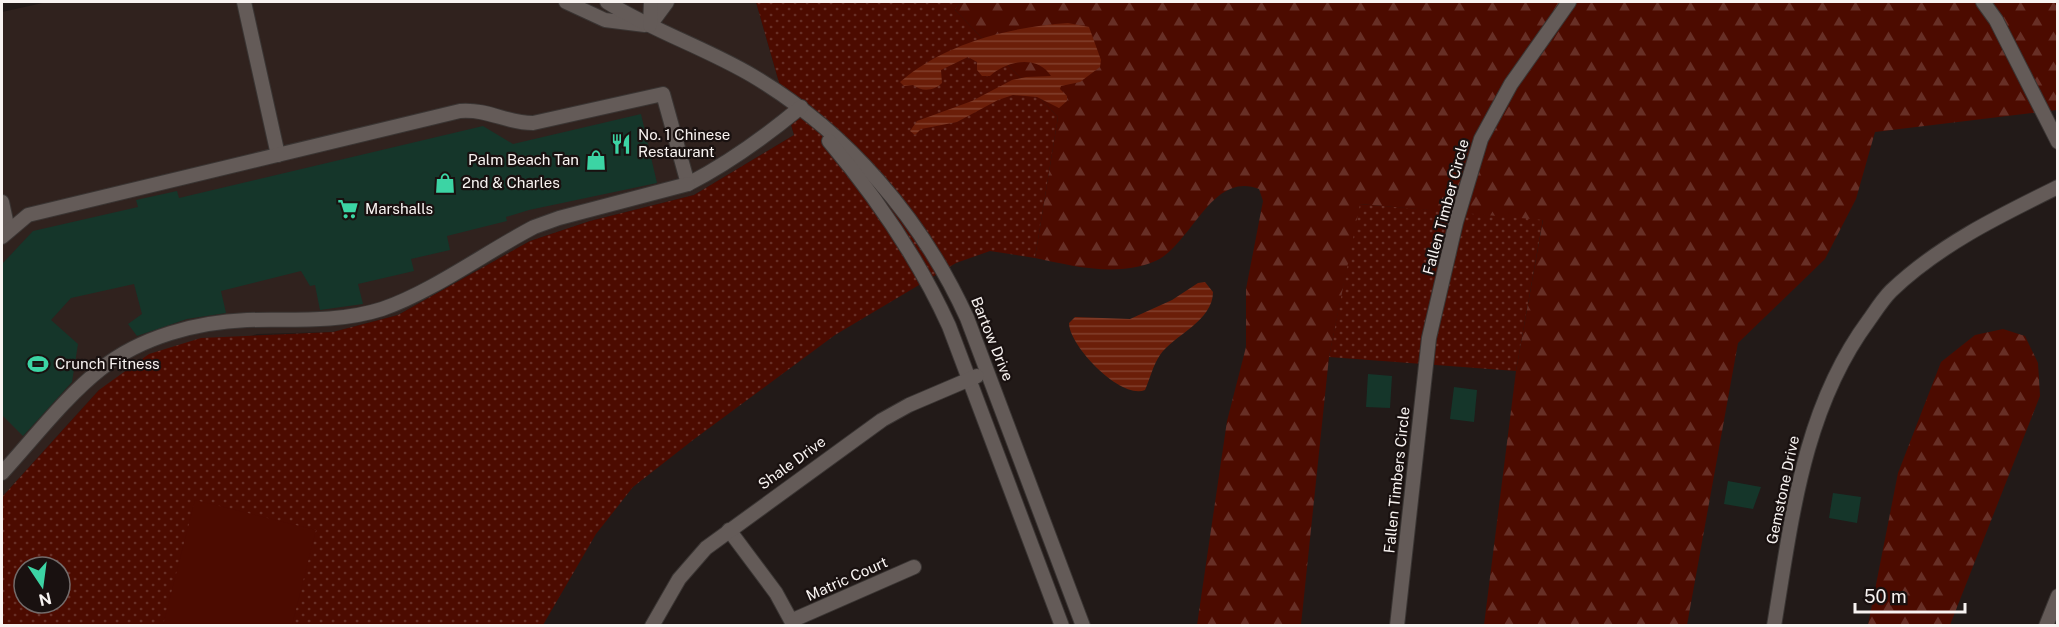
<svg xmlns="http://www.w3.org/2000/svg" width="2059" height="627" viewBox="0 0 2059 627" font-family="'Public Sans',sans-serif">
	<style>
		.built { fill: #30221e }
		.grass { fill: url(#grass-dots); fill-rule: evenodd }
		.forest { fill: url(#forest-firs) }
		.pitch { fill: #4c0b00 }
		.water { fill: url(#water-rules) }
		.building { fill: #15362a }
		.lines { fill: none; stroke-linecap: round; stroke-linejoin: round }
		.minor-casing { stroke: #3a3533; stroke-width: 16 }
		.minor { stroke: #645b58; stroke-width: 14 }
		.labels { text-anchor: middle; stroke-width: 4.5; stroke-linejoin: round; paint-order: stroke }
		.poi-label { font-size: 15px; fill: #f8f3f1; stroke: #191110; text-anchor: start }
		.street-label { font-size: 15px; fill: #f8f3f1; stroke: #191110 }
	</style>
	<defs>
		<pattern id="grass-dots" width="8" height="8" patternUnits="userSpaceOnUse" patternTransform="scale(1.5)"><rect width="8" height="8" fill="#4c0b00"/><path d="M2 2h.1M6 6h.1" fill="none" stroke="#672f26" stroke-width="1.8" stroke-linecap="round"/></pattern>
		<pattern id="forest-firs" width="22" height="20" patternUnits="userSpaceOnUse" patternTransform="scale(1.5)"><rect width="22" height="20" fill="#4c0b00"/><path d="M5 1l3.5 6h-7zM16 11l3.5 6h-7z" fill="#672f26"/></pattern>
		<pattern id="water-rules" width="6" height="5" patternUnits="userSpaceOnUse" patternTransform="scale(1.5)"><rect width="6" height="5" fill="#6b1e09"/><path d="M0 2.5h6" fill="none" stroke="#813f2d"/></pattern>
	</defs>
	<rect width="100%" height="100%" fill="#221a18"/>
	<path class="built" d="M47,2H756L794,135L694,195L590,221L530,241L398,315L333,332L257,334L99,390L2,497V12Z"/>
	<g class="grass">
		<path d="M756,2H961L955,10L1058,117L1035,258L990,251L956,263L835,335L693,440L633,487L596,534L543,625H2V497L99,390L149,354L201,338L333,332L398,315L530,241L590,221L694,195L794,135ZM24,567H60V603H24Z"/>
		<path d="M1359,204L1543,219L1516,371L1329,357Z"/>
	</g>
	<g class="forest">
		<path d="M961,2H2057V110L1875,132L1856,199L1825,259L1738,343L1687,625H1484L1516,371L1543,220L1360,204L1329,357L1301,625H1197L1227,421L1246,347V289L1263,201L1259,189C1210,170 1191,248 1153,262C1115,277 1073,266 1035,258L1058,117L955,10Z"/>
		<path d="M2003,329L2025,336L2038,363L2040,396L1950,625H1868L1898,473L1941,362L1975,335Z"/>
	</g>
	<path class="pitch" d="M195,500L316,530L292,625H163Z"/>
	<g class="water">
		<path d="M1068,23L1089,27L1101,60L1100,67L1080,82L1061,86L1060,89L1067,96V101L1059,108L1037,97L1013,95L998,100L957,122L921,129L915,135L910,131L917,121L972,101L1012,80L1026,77L1051,76C1037,54 1006,61 990,76H982L977,70V62L968,57L941,70L942,83C934,91 922,92 913,85L904,86L900,82C945,43 1010,27 1068,23Z"/>
		<path d="M1205,282L1213,292C1213,321 1174,335 1160,355C1153,365 1150,379 1145,390C1121,400 1069,346 1069,323L1075,317L1130,319L1172,300L1198,283Z"/>
	</g>
	<g class="building">
		<path d="M641,114L657,183L529,210L506,217L507,221L447,236L450,250L411,259L414,271L358,284L363,304L320,310L315,285L310,286L301,271L221,291L226,313L187,319L137,336L128,324L142,314L134,284L71,298L51,320L78,344L72,382L23,436L2,415V264L33,231L138,207L136,200L177,191L179,198L483,126L513,144Z"/>
		<path d="M1368,374L1392,376L1390,408L1366,407Z"/>
		<path d="M1454,387L1477,390L1474,422L1450,419Z"/>
		<path d="M1728,481L1761,487L1753,509L1724,504Z"/>
		<path d="M1833,493L1861,497L1857,523L1829,518Z"/>
	</g>
	<g class="lines">
		<g class="minor-casing">
			<g id="minor">
				<path d="M244,2L278,155"/>
				<path d="M566,2L605,20L645,25"/>
				<path d="M607,2C653,31 706,48 753,76C847,132 922,219 967,318L1083,626"/>
				<path d="M1983,2L1996,20L2058,142"/>
				<path d="M650,25L667,2"/>
				<path d="M650,25L651,2"/>
				<path d="M829,141C876,197 919,260 949,326L1062,626"/>
				<path d="M2,202L8,230"/>
				<path d="M2,237L28,215L460,111C490,109 505,123 533,123L663,94L688,184C729,163 766,136 801,107"/>
				<path d="M2,473C34,438 65,397 102,368C141,337 197,322 247,320C292,319 338,323 382,309C432,292 486,252 534,227L559,218L688,184"/>
				<path d="M729,530L776,593L794,626"/>
				<path d="M793,620L914,567"/>
				<path d="M652,626L679,579L706,548L882,420L909,405L977,376"/>
				<path d="M1397,626L1429,338L1456,222L1481,139L1511,84L1569,2"/>
				<path d="M1774,626C1792,518 1803,409 1869,320C1876,310 1883,299 1891,291C1939,245 1999,216 2058,187"/>
				<path d="M2046,626L2058,596"/>
			</g>
		</g>
		<use href="#minor" class="minor"/>
	</g>
	<defs>
		<g id="restaurant-bare" transform="scale(1.62)"><path d="M-5-6h1v4h1v-4h1v4h1v-4h1v5L-1.5 .5V6h-2V.5L-5-1ZM5-6V6H3V1.5H1.5Q1.5-4 5-6Z" fill="#3cd4a4" stroke="#191110" stroke-width="2.5" paint-order="stroke"/></g>
		<g id="shop-bare" transform="scale(1.62)"><path d="M-5-2.5h2.3a2.7 3.5 0 0 1 5.4 0H5L5.5 6h-11ZM-1.5-2.5h3a1.5 2.3 0 0 0-3 0Z" fill="#3cd4a4" stroke="#191110" stroke-width="2.5" paint-order="stroke"/></g>
		<g id="supermarket-bare" transform="scale(1.62)"><path d="M-6-5.5h2.5l.6 2H6L4.5 2H-2.5L-4.4-4H-6ZM-1.5 3.2a1.3 1.3 0 1 0 .1 0ZM3 3.2a1.3 1.3 0 1 0 .1 0Z" fill="#3cd4a4" stroke="#191110" stroke-width="2.5" paint-order="stroke"/></g>
		<g id="stadium-bare" transform="scale(1.62)"><path d="M0-5a6.5 5 0 1 0 0 10a6.5 5 0 1 0 0-10ZM-3.5-1.8h7v3.6h-7Z" fill="#3cd4a4" stroke="#191110" stroke-width="2.5" paint-order="stroke"/></g>
	</defs>
	<g fill-rule="evenodd">
		<use href="#restaurant-bare" x="621" y="144"/>
		<use href="#shop-bare" x="596" y="160"/>
		<use href="#shop-bare" x="445" y="183"/>
		<use href="#supermarket-bare" x="348" y="209"/>
		<use href="#stadium-bare" x="38" y="364"/>
	</g>
	<g class="labels">
		<g class="poi-label">
			<text x="638" y="140">No. 1 Chinese<tspan x="638" dy="17">Restaurant</tspan></text>
			<text x="579" y="165" text-anchor="end">Palm Beach Tan</text>
			<text x="462" y="188">2nd &amp; Charles</text>
			<text x="365" y="214">Marshalls</text>
			<text x="55" y="369">Crunch Fitness</text>
		</g>
		<g class="street-label">
			<text transform="translate(1446 207) rotate(-75)" y="5">Fallen Timber Circle</text>
			<text transform="translate(992 339) rotate(68)" y="5">Bartow Drive</text>
			<text transform="translate(792 463) rotate(-36)" y="5">Shale Drive</text>
			<text transform="translate(1397 480) rotate(-84)" y="5">Fallen Timbers Circle</text>
			<text transform="translate(1783 490) rotate(-78)" y="5">Gemstone Drive</text>
			<text transform="translate(847 579) rotate(-24)" y="5">Matric Court</text>
		</g>
	</g>
	<rect width="2059" height="627" fill="none" stroke="#f8f3f1" stroke-width="6"/>
	<g transform="translate(42 585) rotate(167)"><circle r="28" fill="#191110" stroke="#726b6a" stroke-width="1.5"/>
	<path d="M0-4.5L10 22L0 15L-10 22Z" fill="#3cd4a4"/>
	<text y="-9" font-size="16" font-weight="bold" text-anchor="middle" fill="#f8f3f1">N</text>
	</g>
	<path d="M1855 603v9h110v-9" fill="none" stroke="#f8f3f1" stroke-width="3"/>
	<text x="1864" y="603" font-size="18" fill="#f8f3f1" stroke="#191110" stroke-width="4.5" paint-order="stroke">50 m</text>
</svg>
